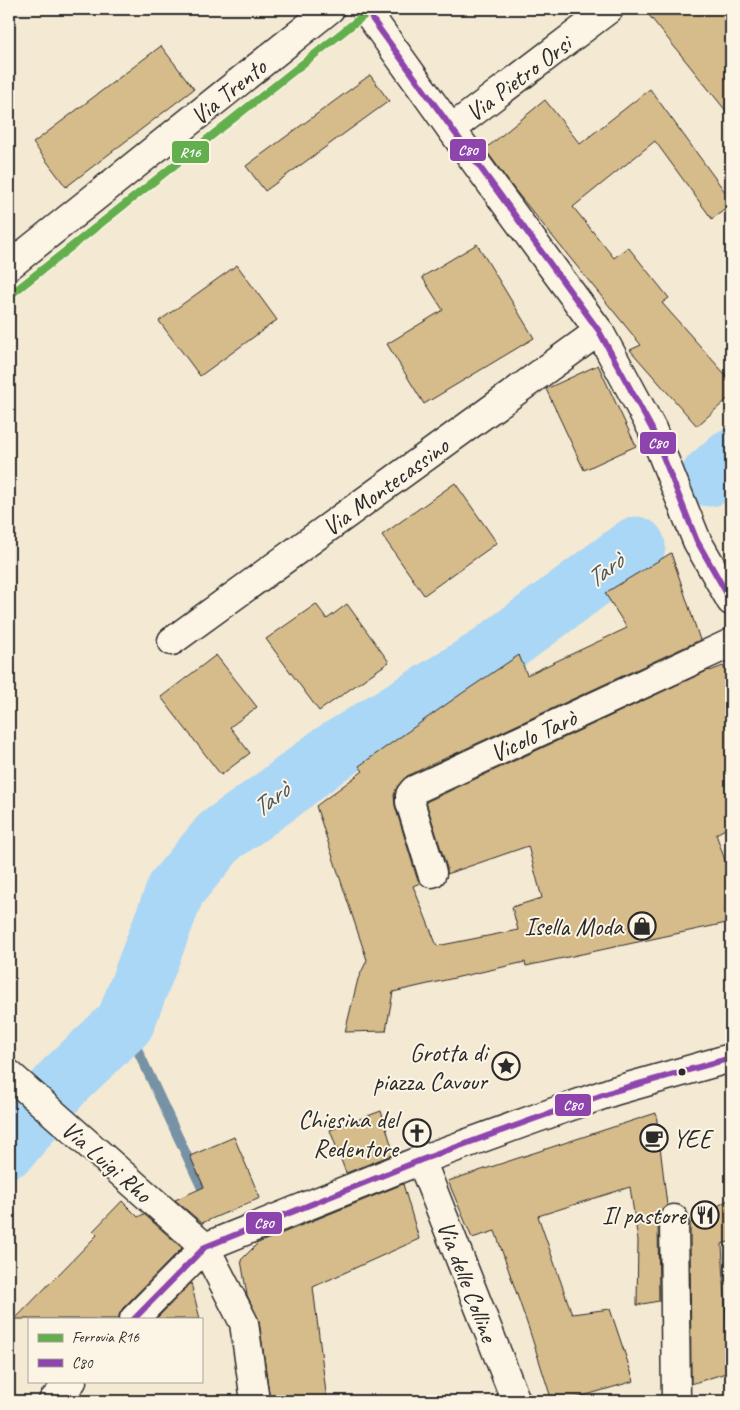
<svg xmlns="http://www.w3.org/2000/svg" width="740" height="1410" viewBox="0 0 740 1410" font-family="Caveat,sans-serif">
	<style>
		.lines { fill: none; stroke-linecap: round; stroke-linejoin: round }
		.stream { stroke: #7792a5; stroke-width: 10 }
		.river { stroke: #aad7f6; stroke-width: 59 }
		.building { fill: #d6bb8b; stroke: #2b2b2b }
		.street-casing { stroke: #2b2b2b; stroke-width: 31 }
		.secondary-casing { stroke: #2b2b2b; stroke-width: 31 }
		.street { stroke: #fcf5e5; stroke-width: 28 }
		.secondary { stroke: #fcf5e5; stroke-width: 28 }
		.bus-1-casing { stroke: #fcf5e5; stroke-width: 10 }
		.bus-1 { stroke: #8e44ad; stroke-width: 6 }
		.rail-1-casing { stroke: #fcf5e5; stroke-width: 11 }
		.rail-1 { stroke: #63ae4d; stroke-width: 8 }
		.bus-dot { fill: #2b2b2b; stroke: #fcf5e5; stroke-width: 2 }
		.labels { text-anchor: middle; stroke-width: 4; stroke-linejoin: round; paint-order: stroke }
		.street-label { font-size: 25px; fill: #2b2b2b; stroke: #fcf5e5 }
		.poi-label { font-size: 25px; fill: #2b2b2b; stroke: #fcf5e5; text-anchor: end }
		.water-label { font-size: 26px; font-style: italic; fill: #4b565e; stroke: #fcf5e5 }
		.line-badge { stroke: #fcf5e5; stroke-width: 2 }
		.badge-label { font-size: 14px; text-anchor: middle; font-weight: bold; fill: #fff }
	</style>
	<rect width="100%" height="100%" fill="#f4e9d3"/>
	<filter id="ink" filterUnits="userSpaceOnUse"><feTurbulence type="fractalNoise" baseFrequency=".02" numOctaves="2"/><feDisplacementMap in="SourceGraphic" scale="10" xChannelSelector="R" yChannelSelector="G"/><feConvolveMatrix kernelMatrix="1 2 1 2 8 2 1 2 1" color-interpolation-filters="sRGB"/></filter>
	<g filter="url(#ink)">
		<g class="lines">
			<path class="stream" d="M125,1023L207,1199"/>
			<g class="river">
				<path d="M710,477L731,458"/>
				<path d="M9,1148L64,1081L125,1023L176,889L220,836L279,794L329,755L484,659L636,546"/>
			</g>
		</g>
		<g class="building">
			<path d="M644,9H731V117L693,70Z"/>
			<path d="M161,46L194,89L66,187L33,143Z"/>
			<path d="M370,75L389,101L265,191L246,166Z"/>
			<path d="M650,89L731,200V205L712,219L655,141L573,207L614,258L628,247L669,298L662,303L731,381V396L697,426L630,350L641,345L514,189L485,149L545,100L580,144Z"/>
			<path d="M477,244L534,338L424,404L387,344L443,310L422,277Z"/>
			<path d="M237,265L277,320L200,376L159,321Z"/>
			<path d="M598,365L636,446L584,470L546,389Z"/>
			<path d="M455,483L497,543L424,595L382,535Z"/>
			<path d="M671,553L700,640L407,776L398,786L394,795L395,806L417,878L420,883L413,886L437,946L518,930L512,907L542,898L528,846L447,874V868L426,802L709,670L710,671L723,666L731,680V826L716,834L731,878V922L526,966L525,962L393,992L386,1031L345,1032L358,979L367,960L316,806L363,771L359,766L461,694L519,655L527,675L627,628L605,593Z"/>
			<path d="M316,604L327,619L347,604L389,662L319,711L266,639Z"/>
			<path d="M216,655L257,707L230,727L250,753L221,775L161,697Z"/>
			<path d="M381,1111L394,1154L346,1173L330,1130Z"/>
			<path d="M656,1113L667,1205L661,1211L658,1219L659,1301L637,1305L638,1240L630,1187L538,1216L572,1314L610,1309L634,1381L566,1401H552L529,1329L495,1231L472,1238L448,1181Z"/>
			<path d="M234,1137L260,1198L202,1223L175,1200L204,1187L190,1156Z"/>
			<path d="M403,1184L419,1239L313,1287L327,1401H270L259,1321L247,1295L241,1260L258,1243Z"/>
			<path d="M731,1198V1241L722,1244L729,1372L691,1384L690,1223Z"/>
			<path d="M122,1201L138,1217L144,1214L182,1248L123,1308L119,1315V1319H15L97,1235L93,1231Z"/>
			<path d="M191,1283L200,1319H156Z"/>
		</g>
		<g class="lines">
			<g class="street-casing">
				<g id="street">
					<path d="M451,129L609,9"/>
					<path d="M9,266L330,9"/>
					<path d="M172,641L599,331"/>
					<path d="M432,873L410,802V795L414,790L731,643"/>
					<path d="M9,1074L205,1247L244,1323L255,1401"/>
					<path d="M421,1160L516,1401"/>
					<path d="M674,1219L676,1401"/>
				</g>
			</g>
			<g class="secondary-casing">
				<g id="secondary">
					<path d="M365,9L451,129L599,331L652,429L697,541L731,601"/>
					<path d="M134,1319L205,1247L421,1160L534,1119L614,1091L731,1058"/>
					<path d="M53,1401L72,1381"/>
				</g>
			</g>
			<use href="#street" class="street"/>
			<use href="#secondary" class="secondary"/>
			<g class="bus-1-casing">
				<g id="bus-1">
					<path d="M365,9L599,331L652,429L697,541L731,601"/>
					<path d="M134,1319L205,1247L421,1160L534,1119L614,1091L731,1058"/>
				</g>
			</g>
			<use href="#bus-1" class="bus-1"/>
			<g class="rail-1-casing">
				<path id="rail-1" d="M9,296L372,9"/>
			</g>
			<use href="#rail-1" class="rail-1"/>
		</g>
	</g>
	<defs>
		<g id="shop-ring" transform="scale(1.4375)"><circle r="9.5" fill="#fcf5e5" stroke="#2b2b2b" stroke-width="1.5"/><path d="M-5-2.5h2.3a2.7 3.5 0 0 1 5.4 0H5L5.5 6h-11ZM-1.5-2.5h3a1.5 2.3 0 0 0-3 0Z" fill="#2b2b2b"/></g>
		<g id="sight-ring" transform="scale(1.4375)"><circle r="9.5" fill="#fcf5e5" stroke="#2b2b2b" stroke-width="1.5"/><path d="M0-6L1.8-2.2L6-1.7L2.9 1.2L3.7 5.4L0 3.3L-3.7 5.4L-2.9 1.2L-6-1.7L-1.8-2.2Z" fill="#2b2b2b"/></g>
		<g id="church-ring" transform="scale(1.4375)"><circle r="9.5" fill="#fcf5e5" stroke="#2b2b2b" stroke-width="1.5"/><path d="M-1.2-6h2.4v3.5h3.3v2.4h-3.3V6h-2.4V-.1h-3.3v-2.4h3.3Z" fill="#2b2b2b"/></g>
		<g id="cafe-ring" transform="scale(1.4375)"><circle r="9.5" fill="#fcf5e5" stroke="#2b2b2b" stroke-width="1.5"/><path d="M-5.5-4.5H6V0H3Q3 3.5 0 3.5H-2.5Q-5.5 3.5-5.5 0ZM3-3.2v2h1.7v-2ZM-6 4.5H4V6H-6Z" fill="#2b2b2b"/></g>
		<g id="restaurant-ring" transform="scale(1.4375)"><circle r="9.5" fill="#fcf5e5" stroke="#2b2b2b" stroke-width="1.5"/><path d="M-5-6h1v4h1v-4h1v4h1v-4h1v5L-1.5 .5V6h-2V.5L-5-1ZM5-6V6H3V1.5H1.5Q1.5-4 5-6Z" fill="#2b2b2b"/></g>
	</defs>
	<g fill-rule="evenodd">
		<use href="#shop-ring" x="642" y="926"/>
		<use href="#sight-ring" x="506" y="1066"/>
		<use href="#church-ring" x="417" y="1133"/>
		<use href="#cafe-ring" x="654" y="1138"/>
		<use href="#restaurant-ring" x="705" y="1215"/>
	</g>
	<circle class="bus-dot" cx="682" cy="1072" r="4.5"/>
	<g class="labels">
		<g class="street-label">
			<text transform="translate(518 78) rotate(-37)" y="9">Via Pietro Orsi</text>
			<text transform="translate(228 91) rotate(-39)" y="9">Via Trento</text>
			<text transform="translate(385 486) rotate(-36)" y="9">Via Montecassino</text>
			<text transform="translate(533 735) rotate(-25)" y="9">Vicolo Tarò</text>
			<text transform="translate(107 1161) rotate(41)" y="9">Via Luigi Rho</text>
			<text transform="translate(468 1281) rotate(69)" y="9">Via delle Colline</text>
		</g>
		<g class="poi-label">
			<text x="623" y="935">Isella Moda</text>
			<text x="487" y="1061">Grotta di<tspan x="487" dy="29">piazza Cavour</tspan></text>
			<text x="398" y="1128">Chiesina del<tspan x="398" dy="29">Redentore</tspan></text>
			<text x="673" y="1147" text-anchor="start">YEE</text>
			<text x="686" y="1224">Il pastore</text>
		</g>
		<g class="water-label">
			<text transform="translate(604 570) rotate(-37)" y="9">Tarò</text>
			<text transform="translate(270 799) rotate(-37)" y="9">Tarò</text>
		</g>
	</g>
	<g class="line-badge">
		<rect x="449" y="138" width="38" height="24" rx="5" fill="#8e44ad"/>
		<rect x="171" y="140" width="39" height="24" rx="5" fill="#63ae4d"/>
		<rect x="639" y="431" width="38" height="24" rx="5" fill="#8e44ad"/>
		<rect x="554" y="1093" width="38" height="24" rx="5" fill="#8e44ad"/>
		<rect x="245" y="1211" width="38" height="24" rx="5" fill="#8e44ad"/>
	</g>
	<g class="badge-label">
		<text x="468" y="155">C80</text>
		<text x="190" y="157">R16</text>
		<text x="658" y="448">C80</text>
		<text x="573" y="1110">C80</text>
		<text x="264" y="1228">C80</text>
	</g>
	<rect width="740" height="1410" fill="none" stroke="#fcf5e5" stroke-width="30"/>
	<rect x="15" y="15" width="710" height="1380" fill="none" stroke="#2b2b2b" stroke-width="2" filter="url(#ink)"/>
	<rect x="28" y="1318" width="175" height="65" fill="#fcf5e5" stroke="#a8a49b"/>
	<rect x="38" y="1334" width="25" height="8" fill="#63ae4d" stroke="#a8a49b"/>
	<text x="72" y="1342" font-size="15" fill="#2b2b2b">Ferrovia R16</text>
	<rect x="38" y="1359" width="25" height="8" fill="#8e44ad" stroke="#a8a49b"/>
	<text x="72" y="1368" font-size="15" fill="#2b2b2b">C80</text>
</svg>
